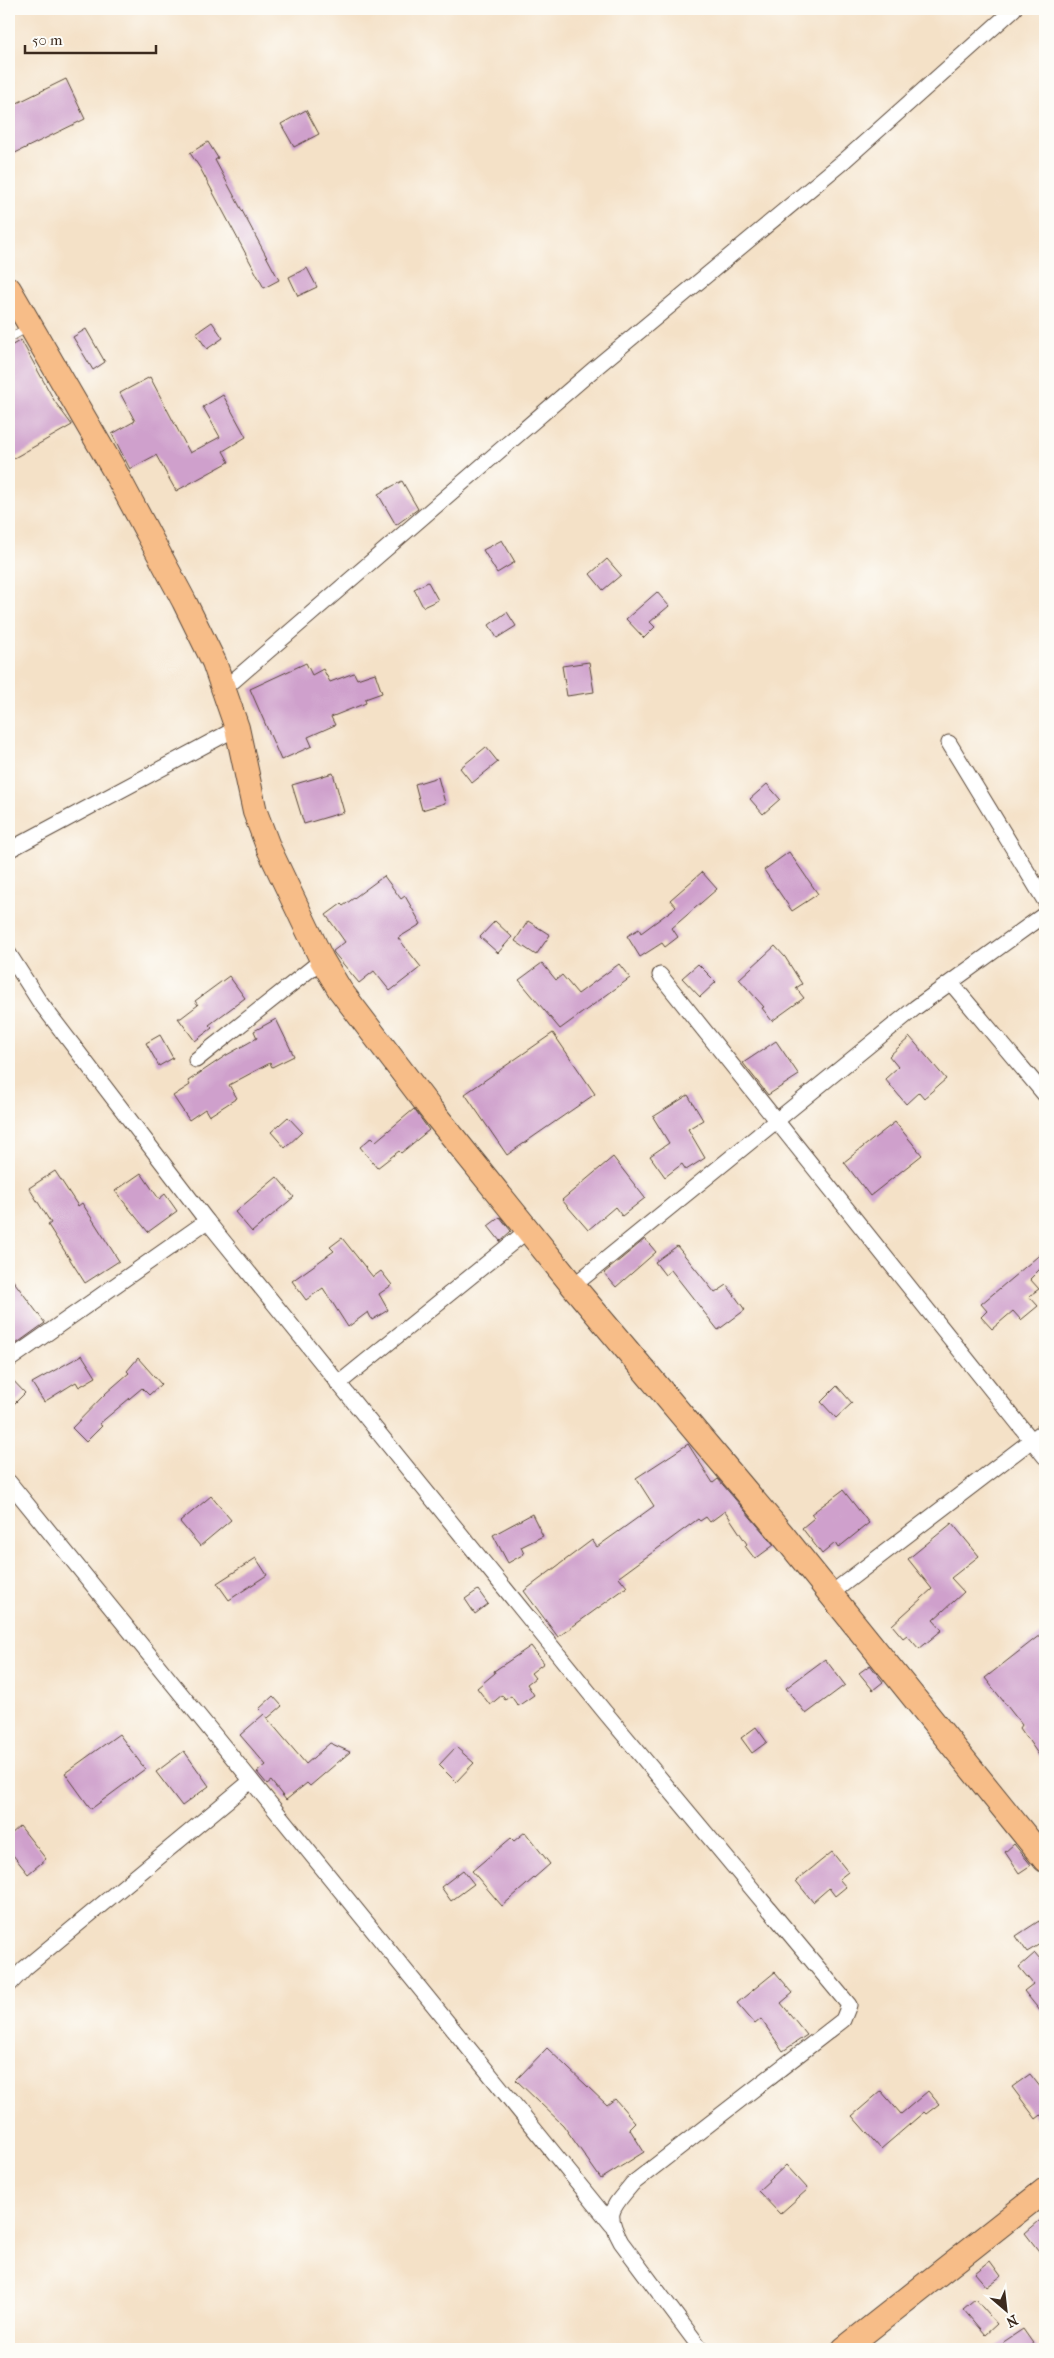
<svg xmlns="http://www.w3.org/2000/svg" width="1054" height="2358" viewBox="0 0 1054 2358" font-family="'IM FELL French Canon',serif">
	<style>
		.building { fill: #cfa0cc }
		.lines { fill: none; stroke-linecap: round; stroke-linejoin: round }
		.service-casing { stroke: #574537; stroke-width: 9 }
		.minor-casing { stroke: #574537; stroke-width: 17 }
		.trunk-casing { stroke: #574537; stroke-width: 26 }
		.service { stroke: #fff; stroke-width: 8 }
		.minor { stroke: #fff; stroke-width: 15 }
		.trunk { stroke: #f7bd88; stroke-width: 24 }
	</style>
	<rect width="100%" height="100%" fill="#fdfcf7"/>
	<filter id="ink" filterUnits="userSpaceOnUse"><feTurbulence type="fractalNoise" baseFrequency=".02" numOctaves="2"/><feDisplacementMap in="SourceGraphic" scale="10" xChannelSelector="R" yChannelSelector="G"/><feConvolveMatrix kernelMatrix="1 2 1 2 8 2 1 2 1" color-interpolation-filters="sRGB"/></filter>
	<filter id="wash" filterUnits="userSpaceOnUse"><feTurbulence type="fractalNoise" baseFrequency=".0096" numOctaves="4" result="noise"/><feDisplacementMap in="SourceGraphic" scale="20" xChannelSelector="R" yChannelSelector="G"/><feGaussianBlur stdDeviation="1.12" result="paint"/><feColorMatrix in="noise" values="0 0 0 0 0 0 0 0 0 0 0 0 0 0 0 0 0 1.4 0 .05"/><feComposite in="paint" operator="in"/></filter>
	<g filter="url(#wash)">
		<rect width="100%" height="100%" fill="#f4e1c7"/>
		<g id="blocks">
			<g class="building">
				<path d="M66,79L85,119L9,156V107Z"/>
				<path d="M306,110L319,134L294,147L281,124Z"/>
				<path d="M208,142L218,158L215,160L279,280L264,288L200,168L190,153Z"/>
				<path d="M307,268L317,287L298,296L289,277Z"/>
				<path d="M212,322L223,338L207,349L196,333Z"/>
				<path d="M86,329L105,362L93,370L73,337Z"/>
				<path d="M21,340L55,402L72,425L9,461V347Z"/>
				<path d="M150,377L190,453L220,437L203,407L223,395L246,437L223,451L229,462L176,491L156,455L130,469L112,434L135,421L120,393Z"/>
				<path d="M402,481L418,509L396,525L378,494Z"/>
				<path d="M502,540L515,562L497,573L483,550Z"/>
				<path d="M607,559L621,575L603,590L590,574Z"/>
				<path d="M428,582L438,600L423,607L414,589Z"/>
				<path d="M657,592L669,606L650,622L655,627L644,638L626,619Z"/>
				<path d="M507,612L516,626L497,638L489,625Z"/>
				<path d="M589,662L594,692L567,696L562,666Z"/>
				<path d="M306,663L312,675L323,669L330,682L354,673L357,679L375,673L382,693L365,699L366,703L331,717L335,725L308,737L312,746L281,760L250,689Z"/>
				<path d="M486,747L498,762L472,783L460,768Z"/>
				<path d="M333,773L344,812L304,824L292,785Z"/>
				<path d="M438,777L445,803L422,810L415,784Z"/>
				<path d="M767,784L780,799L763,814L750,799Z"/>
				<path d="M789,852L818,894L792,911L764,870Z"/>
				<path d="M702,872L717,889L672,928L678,937L665,947L662,943L640,957L627,936L639,929L641,933L676,907L670,900Z"/>
				<path d="M384,876L401,899L405,896L421,924L398,938L421,967L390,991L374,971L359,983L334,953L333,951L345,942L326,915L341,904L343,906Z"/>
				<path d="M495,921L512,937L498,953L480,937Z"/>
				<path d="M528,921L550,935L536,955L515,941Z"/>
				<path d="M775,946L785,957L802,984L796,988L804,998L772,1021L762,1008L764,1007L739,979Z"/>
				<path d="M542,963L556,980L562,975L578,994L619,964L630,978L560,1029L519,980Z"/>
				<path d="M698,964L716,982L700,997L682,978Z"/>
				<path d="M229,976L245,998L209,1025L212,1028L195,1041L178,1018H181L198,1005L195,1001Z"/>
				<path d="M276,1019L294,1056L272,1067L270,1063L229,1085L237,1098L209,1116L205,1109L189,1120L173,1096L190,1085L188,1081L225,1056L257,1038L254,1031Z"/>
				<path d="M553,1033L595,1094L507,1155L465,1094Z"/>
				<path d="M160,1035L173,1058L159,1066L146,1043Z"/>
				<path d="M910,1037L946,1079L924,1098L919,1092L906,1104L885,1079L898,1067L889,1056Z"/>
				<path d="M776,1041L799,1075L768,1095L743,1063Z"/>
				<path d="M688,1095L703,1120L688,1129L705,1158L686,1170L682,1164L665,1177L650,1156L669,1143L653,1117Z"/>
				<path d="M414,1109L429,1130L401,1153L399,1151L377,1168L360,1147L372,1137L376,1141Z"/>
				<path d="M288,1117L302,1132L285,1148L271,1132Z"/>
				<path d="M895,1122L922,1155L870,1196L844,1162Z"/>
				<path d="M613,1157L645,1198L622,1216L615,1207L588,1230L562,1200Z"/>
				<path d="M55,1171L78,1206L82,1203L119,1261L85,1283L48,1225L51,1223L29,1188Z"/>
				<path d="M141,1173L159,1199L165,1194L177,1211L148,1232L115,1191Z"/>
				<path d="M277,1177L294,1197L252,1232L235,1212Z"/>
				<path d="M500,1217L511,1231L500,1241L488,1226Z"/>
				<path d="M342,1238L373,1277L381,1271L392,1285L379,1294L388,1310L372,1320L368,1312L348,1327L323,1288L306,1300L292,1281L334,1251L330,1247Z"/>
				<path d="M645,1239L656,1252L616,1287L604,1273Z"/>
				<path d="M677,1246L715,1293L727,1285L745,1310L718,1330L671,1270L665,1275L655,1262Z"/>
				<path d="M1043,1252L1045,1255V1264L1030,1279L1039,1289L1029,1296L1038,1306L1021,1320L1013,1311L992,1329L981,1317L987,1311L981,1304Z"/>
				<path d="M9,1275L45,1323L9,1349Z"/>
				<path d="M82,1355L96,1377L79,1387L76,1382L44,1402L32,1383Z"/>
				<path d="M138,1358L161,1384L149,1395L142,1388L99,1424L102,1426L86,1442L72,1428L106,1393L129,1373L127,1371Z"/>
				<path d="M9,1376L25,1393L9,1409Z"/>
				<path d="M837,1386L852,1403L836,1418L821,1402Z"/>
				<path d="M688,1444L713,1483L718,1479L774,1545L755,1559L745,1546L747,1544L725,1511L710,1522L706,1517L700,1521L698,1519L619,1577L627,1587L558,1637L524,1591L592,1540L597,1547L654,1506L636,1478Z"/>
				<path d="M843,1490L869,1523L838,1548L835,1543L822,1554L802,1528L814,1518L811,1514Z"/>
				<path d="M211,1496L231,1520L200,1546L180,1522Z"/>
				<path d="M532,1514L543,1536L521,1547L524,1554L508,1563L493,1535Z"/>
				<path d="M952,1523L979,1556L951,1578L964,1592L933,1620L942,1630L919,1649L907,1635L903,1638L892,1625L932,1589L908,1559Z"/>
				<path d="M256,1558L267,1575L229,1600L217,1583Z"/>
				<path d="M478,1590L488,1604L475,1614L465,1599Z"/>
				<path d="M1045,1631V1764L1020,1728L1022,1725L985,1678Z"/>
				<path d="M531,1646L544,1663L531,1673L535,1678L527,1684L534,1695L518,1706L511,1696L505,1700L502,1695L490,1705L477,1688L495,1673L494,1671Z"/>
				<path d="M825,1659L845,1685L806,1714L786,1688Z"/>
				<path d="M870,1665L883,1682L873,1690L859,1673Z"/>
				<path d="M273,1696L282,1706L268,1718L266,1717L306,1764L330,1743L350,1752L310,1786L307,1783L286,1800L271,1781L267,1784L257,1772L266,1765L240,1735L264,1714L259,1709Z"/>
				<path d="M756,1727L767,1742L752,1753L741,1738Z"/>
				<path d="M119,1734L145,1769L91,1809L65,1773Z"/>
				<path d="M456,1747L474,1763L456,1782L439,1765Z"/>
				<path d="M184,1751L209,1786L182,1806L156,1772Z"/>
				<path d="M20,1826L46,1859L28,1874L9,1850V1836Z"/>
				<path d="M525,1832L550,1864L502,1906L472,1871L511,1838L514,1841Z"/>
				<path d="M1014,1844L1031,1865L1019,1873L1005,1852Z"/>
				<path d="M832,1852L848,1872L839,1879L846,1887L835,1896L829,1888L813,1902L796,1881Z"/>
				<path d="M463,1870L474,1884L451,1901L441,1887Z"/>
				<path d="M1039,1921L1045,1932V1941L1027,1952L1016,1936Z"/>
				<path d="M1035,1953L1045,1965V2017L1024,1991L1033,1984L1019,1967Z"/>
				<path d="M775,1972L793,1993L781,2003L807,2035L783,2051L761,2019L755,2024L737,2003Z"/>
				<path d="M547,2048L607,2105L615,2099L635,2122L629,2128L644,2152L601,2179L563,2125L516,2080Z"/>
				<path d="M1030,2074L1045,2093V2112L1036,2119L1012,2087Z"/>
				<path d="M881,2091L901,2114L928,2091L939,2104L926,2114L924,2112L881,2149L852,2116Z"/>
				<path d="M786,2165L808,2189L780,2214L758,2191Z"/>
				<path d="M1045,2216V2259L1025,2233Z"/>
				<path d="M990,2261L1001,2276L987,2287L975,2273Z"/>
				<path d="M975,2299L997,2324L985,2335L963,2309Z"/>
				<path d="M1023,2329L1037,2349H993Z"/>
			</g>
		</g>
	</g>
	<g filter="url(#ink)">
		<use href="#blocks" fill-opacity="0" stroke="#574537" stroke-width="1"/>
		<g class="lines">
			<g class="service-casing">
				<path id="service" d="M9,338L29,327"/>
			</g>
			<g class="minor-casing">
				<g id="minor">
					<path d="M224,689L594,369L845,160L1014,9"/>
					<path d="M949,743L1045,901"/>
					<path d="M9,850L237,728"/>
					<path d="M9,954L39,1001L207,1221L604,1711L849,2005L843,2020L632,2184C612,2209 604,2211 621,2242L701,2349"/>
					<path d="M660,975L1045,1457"/>
					<path d="M951,983L1045,1095"/>
					<path d="M196,1060L322,960"/>
					<path d="M573,1286L915,1008L1045,914"/>
					<path d="M9,1360L207,1221"/>
					<path d="M338,1384L528,1230"/>
					<path d="M9,1482L612,2225"/>
					<path d="M829,1595L1045,1430"/>
					<path d="M9,1985L25,1968L251,1781"/>
				</g>
			</g>
			<g class="trunk-casing">
				<g id="trunk">
					<path d="M9,289L113,468L184,601L214,662L237,728L255,812L269,849L322,960L340,990L432,1111L573,1286L782,1534L1045,1860"/>
					<path d="M844,2349L1045,2190"/>
				</g>
			</g>
			<use href="#service" class="service"/>
			<use href="#minor" class="minor"/>
			<use href="#trunk" class="trunk"/>
		</g>
	</g>
	<rect width="1054" height="2358" fill="none" stroke="#fdfcf7" stroke-width="30"/>
	<g transform="translate(1006 2310) rotate(152)" stroke="#fdfcf7" stroke-width="4" paint-order="stroke">
	<path d="M0-4L9 19L0 12L-9 19Z" fill="#3b2a1e"/>
	<text y="-8" font-size="14" font-weight="bold" text-anchor="middle" fill="#3b2a1e">N</text>
	</g>
	<path d="M25 45v8h131v-8" fill="none" stroke="#3b2a1e" stroke-width="2.5"/>
	<text x="32" y="45" font-size="15" fill="#3b2a1e" stroke="#fdfcf7" stroke-width="4" paint-order="stroke">50 m</text>
</svg>
